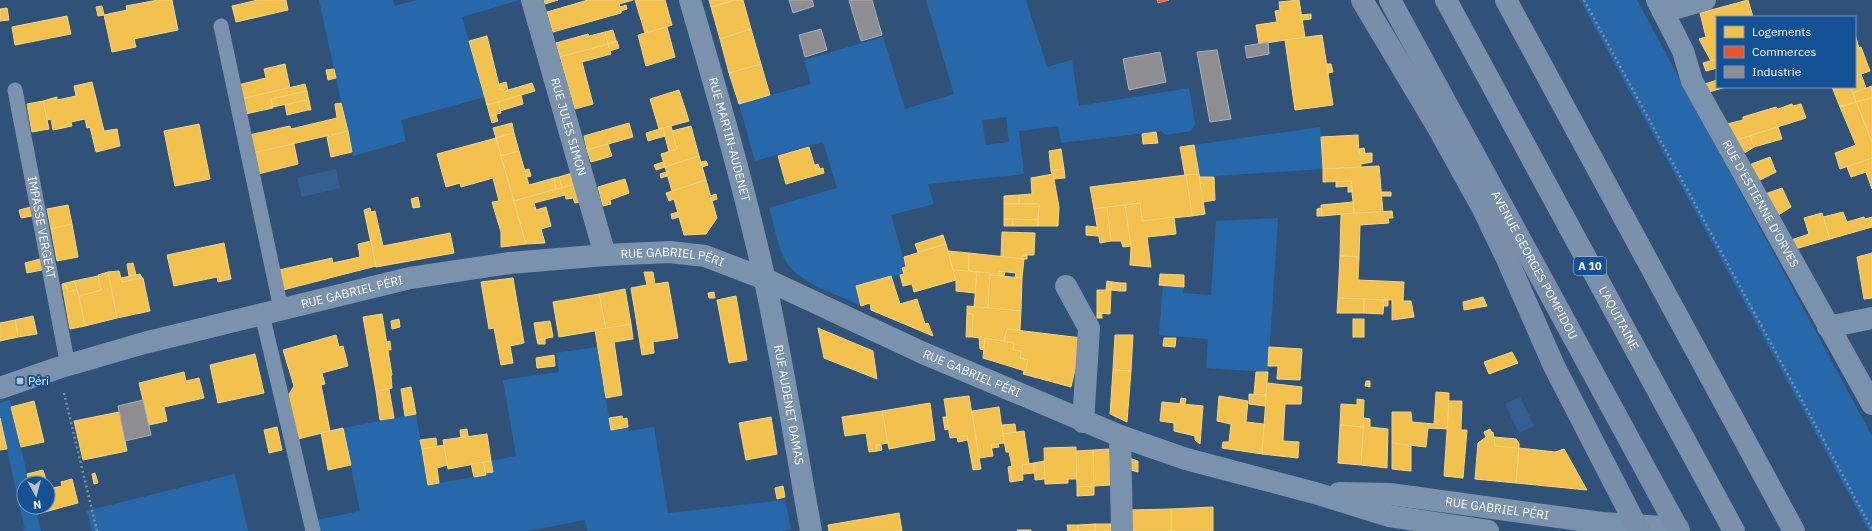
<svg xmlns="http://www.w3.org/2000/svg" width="1872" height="531" viewBox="0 0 1872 531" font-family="'IBM Plex Sans',sans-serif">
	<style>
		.green { fill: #2768ab; fill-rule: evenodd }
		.water { fill: #345f90 }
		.homes { fill: #f2c14e; stroke: #f6d483 }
		.shops { fill: #e4572e; stroke: #ec896d }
		.industry { fill: #8d8d92; stroke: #afafb3 }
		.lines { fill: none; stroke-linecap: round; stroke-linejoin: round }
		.path { stroke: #7a92ab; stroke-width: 2.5; stroke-dasharray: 2 3; stroke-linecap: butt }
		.lane { stroke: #7a92ab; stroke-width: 15 }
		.street { stroke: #7a92ab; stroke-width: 22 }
		.primary { stroke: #788ea9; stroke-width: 22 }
		.highway { stroke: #7b91aa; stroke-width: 22 }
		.poi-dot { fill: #b7c2d0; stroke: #145095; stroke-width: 1.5 }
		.labels { text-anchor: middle; stroke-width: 4; stroke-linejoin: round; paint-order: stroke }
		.shield { fill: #145095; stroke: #b8cadf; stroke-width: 1 }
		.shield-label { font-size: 11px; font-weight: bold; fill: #fff }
		.street-label { font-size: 12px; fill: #fff; stroke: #145095 }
		.poi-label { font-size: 12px; fill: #fff; stroke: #145095; text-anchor: start }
	</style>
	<rect width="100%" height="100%" fill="#315278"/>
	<g class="green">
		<path d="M319,0H393L395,6L417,0H520L462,17L485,97L401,120L406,141L353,156Z"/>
		<path d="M926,0H1026L1047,67L1072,60L1079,106L1189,88L1195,124L1191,131L1166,135L1161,131L1061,143L1058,126L1019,131L1024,174L928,184L934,204L891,215L906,267L902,268L904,274L856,286L861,306C838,294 802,285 787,263C778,250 774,223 769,208L837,188L823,142L755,161L739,104L811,84L804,60L883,37L905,109L954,94ZM1006,117L1009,142L986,145L982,120Z"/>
		<path d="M1580,0H1637L1872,436V531H1869Z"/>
		<path d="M1320,127L1323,169L1199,177L1194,145Z"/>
		<path d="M1278,218L1268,372L1206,368L1208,339L1159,335L1163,285L1184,287L1183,293L1211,295L1216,221Z"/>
		<path d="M597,347L611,430L628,427L629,431L654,427L668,513L785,500L791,529L782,531H587L585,520L527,531H320L317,520L360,511L343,428L416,414L428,485L485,475L483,462L516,456L503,380L559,372L556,353Z"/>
		<path d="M10,400L29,483H24V507H35L41,531H21L25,530L0,418V403Z"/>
		<path d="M235,474L248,531H92L87,511Z"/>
	</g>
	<g class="water">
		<path d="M336,169L340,188L302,197L297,178Z"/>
		<path d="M1520,397L1534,426L1519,433L1505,404Z"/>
	</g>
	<g class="homes">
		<path d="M158,0H172L178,30L134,39L136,47L112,52L104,15L127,10L126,6Z"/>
		<path d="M258,0H286L288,10L236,22L232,6Z"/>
		<path d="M544,0H558L545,4Z"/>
		<path d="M588,0H633L619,4L620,7L626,5L627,9L621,11V13L553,32L547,12Z"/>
		<path d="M635,0H665L672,25L645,33Z"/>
		<path d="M709,0H736L711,7Z"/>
		<path d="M736,0H743L751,29L720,39L711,7Z"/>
		<path d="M1299,0L1305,37L1259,44L1256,25L1277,22L1275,11L1280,10L1279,2Z"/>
		<path d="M1748,0L1753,17H1717V59L1711,61L1699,39L1706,37L1700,13Z"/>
		<path d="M102,6L104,15L98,16L96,7Z"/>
		<path d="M7,8L9,20L0,21V9Z"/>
		<path d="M1311,14V19L1302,20L1301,15Z"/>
		<path d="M67,16L71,34L15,45L12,27Z"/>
		<path d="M667,27L675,57L646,66L638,35Z"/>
		<path d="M751,29L761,64L729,73L720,39Z"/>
		<path d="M613,30L616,41L608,44L605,32Z"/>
		<path d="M605,32L608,44L560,57L556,43L588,34L589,36Z"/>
		<path d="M1855,34L1859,48L1855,49Z"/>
		<path d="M1322,35L1333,105L1295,110L1285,40Z"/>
		<path d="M487,36L500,89L505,91L532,83L535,91L487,105L469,41Z"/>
		<path d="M617,41L619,48L610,51L608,44Z"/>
		<path d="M608,44L611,54L582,62L593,104L575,109L560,57Z"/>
		<path d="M1861,47L1870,71L1855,76V49Z"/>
		<path d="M1717,59V68L1706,71L1703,63Z"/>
		<path d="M285,64L290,88L241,99L238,85L266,78L264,69Z"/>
		<path d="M761,64L770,95L739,104L729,73Z"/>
		<path d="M1327,64H1331L1333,72L1328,73Z"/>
		<path d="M334,69L336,78L328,80L326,70Z"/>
		<path d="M1861,74L1866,88L1853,93L1850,87H1855V76Z"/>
		<path d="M1717,80V87H1726L1709,92L1705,84Z"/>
		<path d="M92,82L104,131L117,129L120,146L96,152L90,127L87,128L85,119L71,122L72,126L53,130L51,119L47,120L43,101L57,97V100L76,96L74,86Z"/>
		<path d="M506,82L508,90L500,89L499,84Z"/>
		<path d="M305,84L307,91L271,99L273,108L245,114L241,99Z"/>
		<path d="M1872,86V98L1856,102L1853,93Z"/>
		<path d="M1832,87H1850L1856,102L1840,107Z"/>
		<path d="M679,90L689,121L659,129L650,99Z"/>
		<path d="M307,91L311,110H308L306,100L273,107L271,99Z"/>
		<path d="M521,95L523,104L500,111L498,102Z"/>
		<path d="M1872,98V142L1856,102Z"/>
		<path d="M306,100L308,110L287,115L285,105Z"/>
		<path d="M43,101L49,129L32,132L27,104Z"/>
		<path d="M498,102L501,113L490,116L487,105Z"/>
		<path d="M1856,102L1872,142V158L1840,169L1835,153L1856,145L1840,107Z"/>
		<path d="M341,103L348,131L253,153L249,135L290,126L291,129L337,118L335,104Z"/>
		<path d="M1792,104L1793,106L1801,104L1806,118L1736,140L1727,124L1743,120V117L1776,107L1778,109Z"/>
		<path d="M496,115L498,121L492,123L490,116Z"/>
		<path d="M512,123L514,133L496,138L493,128Z"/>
		<path d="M629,123L633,137L587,150L584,136Z"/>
		<path d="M199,124L210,179L175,186L164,131Z"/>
		<path d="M671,126L677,149L669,152L663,128Z"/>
		<path d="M691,126L699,156L665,167L661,154L677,149L672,131Z"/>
		<path d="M1778,127L1782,139L1754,147L1750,136Z"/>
		<path d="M663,128L665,136L648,141L646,133Z"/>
		<path d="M348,131L352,152L331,157L327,137Z"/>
		<path d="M1156,132L1158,143L1143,144L1142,134Z"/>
		<path d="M514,133L519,151L501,156L496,138Z"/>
		<path d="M1358,135L1359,154L1372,153V162L1361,164V167L1323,169L1321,137Z"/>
		<path d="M1750,136L1754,147L1743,154L1736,140Z"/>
		<path d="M496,138L501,156L526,244L501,247V232L492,202L499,201L493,178L461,187L460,183L446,187L437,154Z"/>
		<path d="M294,144L298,164L258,174L253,153Z"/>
		<path d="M608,144L612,156L591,162L587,150Z"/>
		<path d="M1194,145L1199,174L1185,176L1180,147Z"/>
		<path d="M809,147L816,170L823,168L824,173L786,184L778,156Z"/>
		<path d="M1364,148L1365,153L1359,154V149Z"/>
		<path d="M1061,149L1064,169L1051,171L1049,151Z"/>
		<path d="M519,151L529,185L554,178L556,189L514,201L501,156Z"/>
		<path d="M699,156L706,180L672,191L665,167Z"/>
		<path d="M1770,157L1776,172L1758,181L1749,165Z"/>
		<path d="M1872,158V189L1866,172L1851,177L1847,167Z"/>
		<path d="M706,161L708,165L702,167L701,162Z"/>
		<path d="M663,162L665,167L656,170L654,165Z"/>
		<path d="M818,164L820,169L816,170L815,165Z"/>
		<path d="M1379,166L1383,212L1354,213L1351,181L1323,182V169Z"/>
		<path d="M529,169L531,176L527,177L525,170Z"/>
		<path d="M1064,169L1065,178L1054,179L1051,171Z"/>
		<path d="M666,172L667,176L661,178L660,174Z"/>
		<path d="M572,173L575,184L562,188L559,177Z"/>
		<path d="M1053,174L1059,207L1058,226H1038L1039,204H1019V195L1032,194L1031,178Z"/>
		<path d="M1199,174L1205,214L1192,216L1186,175Z"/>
		<path d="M1186,175L1192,216L1142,221L1140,203L1094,209L1090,187Z"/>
		<path d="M559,177L562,188L556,189L554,178Z"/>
		<path d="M1199,177H1214L1215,200L1203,202Z"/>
		<path d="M625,179L629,193L610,200L611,204L603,206L598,187Z"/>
		<path d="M706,180L717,218L706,234L684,235L674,199L669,201L666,193Z"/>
		<path d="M1351,181L1352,186L1336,187V182Z"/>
		<path d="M575,184L581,202L575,203L573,198L566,199L565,195L534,203L536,210L546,207L551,226L541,229L545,243L526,244L514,201Z"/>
		<rect x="1348" y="186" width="4" height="6"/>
		<path d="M1782,188L1791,207L1777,216L1765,194Z"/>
		<path d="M1381,192H1391V196H1382Z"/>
		<path d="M716,194L717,199L712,201L710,196Z"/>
		<path d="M1019,195V204H1004V196Z"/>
		<path d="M418,197L420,207L413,208L411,199Z"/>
		<path d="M1353,202L1354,213L1322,216L1321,205Z"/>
		<path d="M1140,203L1142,221L1174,217L1176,234L1147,237L1151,267L1130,265L1131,246L1125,205Z"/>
		<path d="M1004,204H1039L1038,220L1004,219Z"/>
		<path d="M68,205L72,224L51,229L47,209Z"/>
		<path d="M1125,205L1131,246L1123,247L1121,241H1111L1107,207Z"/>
		<path d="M31,207L32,216L21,218L19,210Z"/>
		<path d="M1107,207L1111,241L1100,243L1094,209Z"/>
		<path d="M370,208L371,212L375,211L383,246L450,233L454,253L376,267L364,210Z"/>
		<path d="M1321,208L1322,216H1317V209Z"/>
		<path d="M1392,211L1393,218H1388L1389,223L1360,225L1359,257L1340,256L1341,214Z"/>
		<path d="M678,212L679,217L672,219L671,214Z"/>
		<path d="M1843,212L1847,222L1864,217L1865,219L1872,217V227L1830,239L1823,217Z"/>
		<path d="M1822,213L1830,239L1795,249L1791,240L1809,234L1804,218Z"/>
		<path d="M1004,219H1012L1013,226H1004Z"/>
		<path d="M1012,219L1038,220V226H1013Z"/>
		<path d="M72,224L78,257L57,261L51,229Z"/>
		<path d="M1086,226L1097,227L1098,236L1086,235Z"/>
		<path d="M1002,232L1035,233L1034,255H1023L1021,259L1001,257Z"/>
		<path d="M943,235L946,244L918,252L915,244Z"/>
		<path d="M371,241L376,266L283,290L279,270L332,258L333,263L360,257L358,244Z"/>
		<path d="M224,243L231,279L218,282L217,277L174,286L167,255Z"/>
		<path d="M946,244L956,280L914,292L912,284L903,286L900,275L904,274L902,268L906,267L904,257Z"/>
		<path d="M948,251L969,253V271L953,270Z"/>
		<path d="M969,253L1024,259L1022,278L1015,277L1016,273L999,271V276L990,275V273L969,271Z"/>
		<path d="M1872,253V298L1864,299L1857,257Z"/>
		<path d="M1023,255H1027V259H1021Z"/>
		<path d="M1340,256L1359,257L1358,280L1404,282L1403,301H1411L1414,317L1392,320V300L1338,298Z"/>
		<path d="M40,259L42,270L27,273L25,263Z"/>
		<path d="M133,263L136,275L129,276L127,264Z"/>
		<path d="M953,270L977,272L975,293L956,291V280Z"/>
		<path d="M119,271L122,282L143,278L150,311L117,318L108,272Z"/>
		<path d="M999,271L1005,272L1004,276H999Z"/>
		<path d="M108,272L117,318L85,326L79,296L101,290L98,275Z"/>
		<path d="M644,272H653L655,284L668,282L678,338L653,342L654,353L642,355L631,288L647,285Z"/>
		<path d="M977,272L990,273L988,308L974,307Z"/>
		<path d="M140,274L142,278L122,282L121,278Z"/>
		<path d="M1160,274L1184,275V287L1159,285Z"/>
		<path d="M990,275L1022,278L1021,311L988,308Z"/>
		<path d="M98,276L101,290L79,296L74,281Z"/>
		<path d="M891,276L900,304L917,299L925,324L928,323L933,336L871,310L870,303L861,306L856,286Z"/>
		<path d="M513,278L524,343L510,346L513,363L501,365L494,328L489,329L481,282Z"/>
		<path d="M74,281L77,290L68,292L66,285H62V284Z"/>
		<path d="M1107,281L1112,282L1111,290H1106Z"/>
		<path d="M1112,282L1121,283L1120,291L1111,290Z"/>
		<path d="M1121,283H1126V291H1120Z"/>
		<path d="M62,285H66L68,292L77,290L85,326L70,329Z"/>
		<path d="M625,289L631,324L606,329L599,294Z"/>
		<path d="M1097,290H1111L1110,314L1097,313Z"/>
		<path d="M714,292L715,298H709L708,293Z"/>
		<path d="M599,294L606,329L559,337L553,302Z"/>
		<path d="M736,296L747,360L729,363L717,300Z"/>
		<path d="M1483,297L1487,306L1464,310L1463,302Z"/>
		<path d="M1338,298L1364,299V313H1337Z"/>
		<path d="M1364,299L1384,300L1383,314L1364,313Z"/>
		<path d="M1384,300H1388V306H1383Z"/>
		<path d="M967,306L1021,311L1020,330L1007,329L1004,341L972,337L973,314L967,313Z"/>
		<path d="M967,313L973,314L972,337H966Z"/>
		<rect x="1097" y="313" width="5" height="5"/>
		<path d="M382,314L392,375L391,376L392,388L376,391L363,317Z"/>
		<path d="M33,316L37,334L18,337L15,320Z"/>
		<path d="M399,319L400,327L392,329L391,321Z"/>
		<rect x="1353" y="319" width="11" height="18"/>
		<path d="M15,320L18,337L0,341V323Z"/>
		<path d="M550,321L553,337L537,340L534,323Z"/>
		<path d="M631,324L633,339L614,342L622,395L606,398L595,330Z"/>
		<path d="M818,328L873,351L877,379L824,358Z"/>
		<path d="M1007,329L1082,338L1071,387L1023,374L1028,360L1020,358L1021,351L1013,350L1014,343L1004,341Z"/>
		<path d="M336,335L339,347L343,346L348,366L322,373L325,384L321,385L330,431L298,439L288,396L294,386L283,350Z"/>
		<path d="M1115,335H1133L1131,371L1113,370Z"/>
		<path d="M979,337L985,338L984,350L980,349Z"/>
		<path d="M545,338V344H538L537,340Z"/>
		<path d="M985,338L1014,343L1013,350L1021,351L1020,358L1028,360L1025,371L983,358Z"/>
		<path d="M1164,338H1176L1175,347L1163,346Z"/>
		<path d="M390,341L391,350H388L386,342Z"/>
		<path d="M1269,347L1302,349L1300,380L1277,379L1278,366H1268Z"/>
		<path d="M1512,352L1518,363L1489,374L1484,362Z"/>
		<path d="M255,354L264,393L218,403L210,365Z"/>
		<path d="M554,355L555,366L537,368L536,358Z"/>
		<path d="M1113,370L1131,371L1127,422L1110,414Z"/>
		<path d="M184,372L186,381L199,378L204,398L164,407L167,421L149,425L139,383Z"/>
		<path d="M1256,372H1268L1266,395L1254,394Z"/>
		<path d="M1366,381H1370V387L1365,386Z"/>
		<path d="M1267,383L1302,387L1301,404H1285L1283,441L1299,442L1298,458L1262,454Z"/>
		<path d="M411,387L416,414L405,416L401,389Z"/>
		<path d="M389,389L394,418L380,420L376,391Z"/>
		<path d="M1436,392L1449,393L1448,429L1428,428L1426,447L1392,443V412H1411L1412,422L1434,424Z"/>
		<path d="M1249,394L1266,395L1265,406L1249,404Z"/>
		<path d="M969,396L981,469L973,470L967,436L950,438L944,399Z"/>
		<path d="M1219,396L1248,401L1246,422L1264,424L1262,454L1222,448L1223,442H1229L1231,424L1217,421Z"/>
		<path d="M1181,398L1186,399L1185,404H1180Z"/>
		<path d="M1357,399L1364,400L1363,427L1340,425L1341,404L1357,405Z"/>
		<path d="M34,401L44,442L21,447L11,407Z"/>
		<path d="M1449,401H1462L1461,430H1467L1463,478L1444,476Z"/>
		<path d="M1162,402L1203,406L1200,444L1195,440V436L1174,431V423L1160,421Z"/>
		<path d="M930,403L935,440L889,449L882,411Z"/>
		<path d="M999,407L1004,443L991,445L993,456L979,458L972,411Z"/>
		<path d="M882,411L888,443L876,445L877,451L869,452L866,433L845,436L842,417Z"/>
		<path d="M119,412L127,451L83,460L74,421Z"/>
		<path d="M622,416L623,419L627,418L628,427L611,430L609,418Z"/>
		<path d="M771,417L777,454L746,460L739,423Z"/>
		<path d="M943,417H947L948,429L945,430Z"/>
		<path d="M0,418L7,449L0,450Z"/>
		<path d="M1364,418L1370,419V427L1388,429L1387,468L1361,465Z"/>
		<path d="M1015,424L1016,432L1003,434L1002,425Z"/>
		<path d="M1340,425L1363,427L1361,465L1338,463Z"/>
		<path d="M277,427L282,450L269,453L264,430Z"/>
		<path d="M343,428L351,465L328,470L321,433Z"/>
		<path d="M467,429L468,436L461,438L460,430Z"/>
		<path d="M1490,429L1492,433L1486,437L1484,432Z"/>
		<path d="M1024,431L1029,464L1022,465L1023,480L1010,482L1008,467L1012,466L1009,452H1006L1003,434Z"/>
		<path d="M1493,432L1495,446L1519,448L1516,483L1475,479L1478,443Z"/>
		<path d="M487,434L491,461L448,469L443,440Z"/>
		<path d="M967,436L968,440L958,442L957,437Z"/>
		<path d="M1494,437L1516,439L1519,443V448L1495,446Z"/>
		<path d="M436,438L437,447L422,449L420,440Z"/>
		<path d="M998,443L999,447L992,448L991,445Z"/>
		<path d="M1392,443L1411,446V471L1392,469Z"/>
		<path d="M444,445L447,465L437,468L439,483L428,485L422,449Z"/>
		<path d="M876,445H881L882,450L877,451Z"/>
		<path d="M1076,447L1077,479H1068V483L1045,484L1044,448Z"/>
		<path d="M1519,448L1555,452L1564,449L1587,490L1516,483Z"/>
		<path d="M1109,449L1110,485L1094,486L1093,450Z"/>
		<path d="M1093,450L1094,486L1077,487L1076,451Z"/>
		<path d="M1126,457L1138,461V472L1127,469Z"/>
		<path d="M491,461L493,472L485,473L483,462Z"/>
		<path d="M1044,461L1045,479L1035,480L1034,463Z"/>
		<path d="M483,462L486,475L474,477L471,464Z"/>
		<path d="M1034,463V473L1023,474L1022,465Z"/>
		<path d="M43,470L47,483H29L27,474Z"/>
		<path d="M95,473L98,483L94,484L92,474Z"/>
		<path d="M72,479L78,503L37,514L35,507H48V489L62,486L61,482Z"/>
		<path d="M783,486L785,497L777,499L775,488Z"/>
		<path d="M1094,486V495L1077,496V487Z"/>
		<path d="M1213,507V531H1171V509Z"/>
		<path d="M1171,509V531H1129L1128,510Z"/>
		<path d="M899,513L902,531H829L828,525Z"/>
		<rect x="1095" y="524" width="16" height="7"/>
		<path d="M1095,524V531H1078V525Z"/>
		<path d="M1067,525H1078V531H1068Z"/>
		<path d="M1017,530H1031V531H1018Z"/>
	</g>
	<path class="shops" d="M1157,0H1169L1158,3Z"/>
	<g class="industry">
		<path d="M789,0H812L814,6L793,13Z"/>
		<path d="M849,0H872L882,35L861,41Z"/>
		<path d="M821,29L827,50L805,57L799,35Z"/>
		<path d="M1268,42L1269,54L1247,58L1245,46Z"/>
		<path d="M1217,50L1231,119L1210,122L1197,52Z"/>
		<path d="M1160,52L1166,82L1129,90L1123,59Z"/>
		<path d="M143,400L151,435L125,441L118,406Z"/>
	</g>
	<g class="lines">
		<g class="path">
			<path d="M1584,0L1872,529"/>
			<path d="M64,393L97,531"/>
		</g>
		<g class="lane">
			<path d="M221,26L281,309"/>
			<path id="s1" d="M15,90L68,366"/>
			<path d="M262,314L313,531"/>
		</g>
		<g class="street">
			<path id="s2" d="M532,0L605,255"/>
			<path id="s3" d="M690,0C717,93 744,186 765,281C783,364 796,448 811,531"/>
			<path id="s4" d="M1657,0L1683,51L1692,81L1872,404"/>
			<path d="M1663,12L1705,0"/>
			<path d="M1066,286L1089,328L1083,422"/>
			<path d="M1828,327L1872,318"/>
			<path id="s5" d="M0,388L58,368L144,343L410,278L510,263L605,255L670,252L705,256L765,279L923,353L1120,436L1186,459L1315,493L1389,516L1488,531"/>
			<path d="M1120,436L1122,531"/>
			<path id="s6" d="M1339,493L1390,494L1602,523L1678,528"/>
		</g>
		<g class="primary">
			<path d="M1362,0L1437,126L1483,209L1507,259L1554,366L1639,531"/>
			<path id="s7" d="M1390,0L1679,531"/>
		</g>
		<g class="highway">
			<path id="s8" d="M1446,0L1734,531"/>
			<path d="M1506,0L1794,531"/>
		</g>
	</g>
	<rect class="poi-dot" x="16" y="377" width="8" height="8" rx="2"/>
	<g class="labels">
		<rect class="shield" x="1574" y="257" width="32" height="18" rx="3"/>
		<g class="shield-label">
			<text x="1590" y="270">A 10</text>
		</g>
		<g class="street-label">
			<text dy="4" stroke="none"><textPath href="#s2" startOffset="132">RUE JULES SIMON</textPath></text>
			<text dy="4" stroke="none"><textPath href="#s3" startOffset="145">RUE MARTIN-AUDENET</textPath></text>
			<text dy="4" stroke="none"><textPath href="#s4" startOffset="229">RUE D'ESTIENNE D'ORVES</textPath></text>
			<text dy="4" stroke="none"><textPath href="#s1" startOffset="140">IMPASSE VERGEAT</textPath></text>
			<text dy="4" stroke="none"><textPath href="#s5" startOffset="689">RUE GABRIEL PÉRI</textPath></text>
			<text dy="4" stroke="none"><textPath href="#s7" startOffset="302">AVENUE GEORGES POMPIDOU</textPath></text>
			<text dy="4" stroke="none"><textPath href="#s5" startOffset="365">RUE GABRIEL PÉRI</textPath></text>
			<text dy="4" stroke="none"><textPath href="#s8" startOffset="362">L'AQUITAINE</textPath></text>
			<text dy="4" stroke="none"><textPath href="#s5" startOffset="1013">RUE GABRIEL PÉRI</textPath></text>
			<text dy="4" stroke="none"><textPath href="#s3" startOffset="417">RUE AUDENET DAMAS</textPath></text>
			<text dy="4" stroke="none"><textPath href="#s6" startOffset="159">RUE GABRIEL PÉRI</textPath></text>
		</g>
		<g class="poi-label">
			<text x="28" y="385">Péri</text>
		</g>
	</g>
	<rect x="1716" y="16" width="140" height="72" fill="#145095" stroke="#7296bf"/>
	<rect x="1724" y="26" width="20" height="12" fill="#f2c14e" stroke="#7296bf"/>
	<text x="1752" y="36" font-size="12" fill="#ffffff">Logements</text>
	<rect x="1724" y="46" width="20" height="12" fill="#e4572e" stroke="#7296bf"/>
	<text x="1752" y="56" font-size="12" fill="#ffffff">Commerces</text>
	<rect x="1724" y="66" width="20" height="12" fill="#8d8d92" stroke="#7296bf"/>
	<text x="1752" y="76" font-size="12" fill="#ffffff">Industrie</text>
	<g transform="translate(36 495) rotate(173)"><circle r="19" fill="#145095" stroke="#7296bf"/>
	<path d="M0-3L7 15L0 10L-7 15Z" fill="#b7c2d0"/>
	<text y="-6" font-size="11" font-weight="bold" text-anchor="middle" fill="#ffffff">N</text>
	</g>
</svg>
